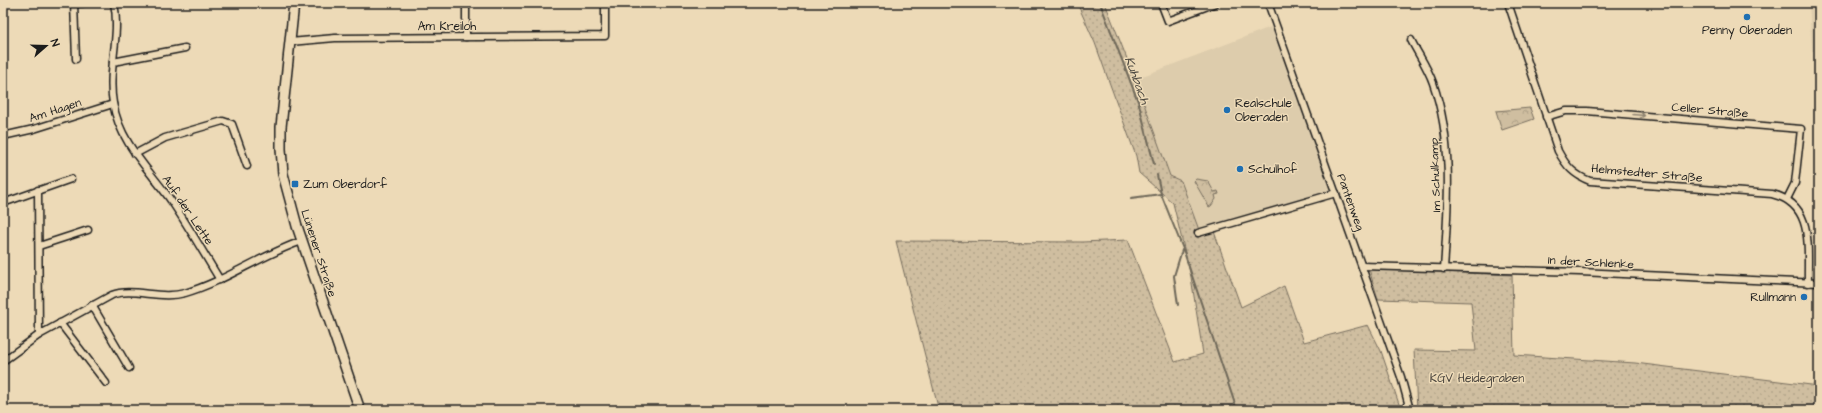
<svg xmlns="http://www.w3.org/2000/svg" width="1822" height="413" viewBox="0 0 1822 413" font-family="'Architects Daughter',sans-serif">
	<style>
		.built { fill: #ddccac }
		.grass { fill: url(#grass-dots); stroke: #766d5e }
		.forest { fill: url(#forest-crowns); stroke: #766d5e }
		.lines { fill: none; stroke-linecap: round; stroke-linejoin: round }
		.stream { stroke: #6e6759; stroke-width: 2 }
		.minor-casing { stroke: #1c1c1c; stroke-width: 9 }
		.secondary-casing { stroke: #1c1c1c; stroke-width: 12 }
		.minor { stroke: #eddab7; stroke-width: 6 }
		.secondary { stroke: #eddab7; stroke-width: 9 }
		.oneway { stroke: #8f8471 }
		.poi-dot { fill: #1f6fb2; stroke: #eddab7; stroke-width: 1.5 }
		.labels { text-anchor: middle; stroke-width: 3; stroke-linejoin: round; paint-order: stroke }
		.street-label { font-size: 12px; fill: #1c1c1c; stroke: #eddab7 }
		.poi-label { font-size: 12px; fill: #1c1c1c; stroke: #eddab7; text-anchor: start }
		.park-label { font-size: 12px; fill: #49443d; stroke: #eddab7 }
		.water-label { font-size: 13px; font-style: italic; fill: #4c4840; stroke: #eddab7 }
	</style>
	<defs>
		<pattern id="grass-dots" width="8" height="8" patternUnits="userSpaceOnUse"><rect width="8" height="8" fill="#cfbea0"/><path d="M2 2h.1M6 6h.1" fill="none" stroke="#b1a389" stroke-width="1.8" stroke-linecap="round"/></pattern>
		<pattern id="forest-crowns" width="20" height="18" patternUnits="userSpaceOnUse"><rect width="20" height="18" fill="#cfbea0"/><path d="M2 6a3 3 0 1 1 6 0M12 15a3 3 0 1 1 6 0" fill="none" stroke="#b1a389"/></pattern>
	</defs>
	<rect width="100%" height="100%" fill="#eddab7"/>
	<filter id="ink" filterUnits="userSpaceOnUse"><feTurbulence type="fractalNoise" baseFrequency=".025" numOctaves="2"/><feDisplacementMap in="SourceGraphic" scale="8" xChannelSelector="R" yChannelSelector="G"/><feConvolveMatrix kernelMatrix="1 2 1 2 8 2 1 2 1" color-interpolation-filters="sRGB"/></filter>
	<g filter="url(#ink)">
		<g class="built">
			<path d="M1809,3H1819V52H1812Z"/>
			<path d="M1276,25L1336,192L1199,230L1181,181L1170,176L1135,79Z"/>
		</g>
		<g class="grass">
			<path d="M1077,3H1105L1135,79L1170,176L1181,181L1199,230L1212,226L1241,307L1284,286L1304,342L1368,325L1381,351L1401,410H990L938,407L896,241L1082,242L1128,240L1175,362L1203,354L1191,277L1173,203L1139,173L1136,156L1095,43Z"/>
			<path d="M1369,269L1512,275L1514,355L1635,363L1819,386V410H1417L1414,350L1476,351L1471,302L1378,299Z"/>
		</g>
		<g class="forest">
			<path d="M1530,108L1534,119L1502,130L1496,111Z"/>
			<path d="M1196,179L1208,181L1214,192L1218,191L1219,194L1215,195L1216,199L1211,206L1209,207L1194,181Z"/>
		</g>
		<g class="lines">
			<g class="stream">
				<path d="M1100,3L1139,104L1154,164"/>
				<path d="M1157,175L1161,194L1183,249L1237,410"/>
				<path d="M1131,198L1161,194"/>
				<path d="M1178,305L1174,276L1182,250"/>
				<path d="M1276,410H1287"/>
			</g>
			<g class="minor-casing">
				<g id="minor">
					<path d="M74,3L76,59"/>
					<path d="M114,3C121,36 107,70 113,103C120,144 150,170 172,202C189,227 204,254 220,280"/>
					<path d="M1161,3L1168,21L1216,3"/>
					<path d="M1268,3L1401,377L1410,410"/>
					<path d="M1508,3L1558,151C1566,166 1574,175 1590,181L1772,194C1815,204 1807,248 1808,283"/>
					<path d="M74,4L83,3"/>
					<path d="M466,37V3"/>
					<path d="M1411,40C1418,54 1428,68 1433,83C1454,143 1448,207 1444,269"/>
					<path d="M290,42L335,38L605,36V3"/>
					<path d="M113,62L185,48"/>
					<path d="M1546,117L1566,111H1587L1801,129L1795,183L1787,199"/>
					<path d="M3,136L34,129L113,104"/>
					<path d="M135,154L165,138L223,121L232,124L247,166"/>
					<path d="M38,190L39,335"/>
					<path d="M3,203L71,179"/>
					<path d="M1198,233L1336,193"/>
					<path d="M39,246L88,230"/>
					<path d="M1362,266L1580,272L1819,283"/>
					<path d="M92,305L129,368"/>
					<path d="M60,323L106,383"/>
					<path d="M3,361L39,335L112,295C132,287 160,300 185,293C226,281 261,255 302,241"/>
				</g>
			</g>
			<g class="secondary-casing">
				<path id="secondary" d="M294,3L281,127V149L283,174L297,226L360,410"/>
			</g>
			<use href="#minor" class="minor"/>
			<use href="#secondary" class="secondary"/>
		</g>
		<defs><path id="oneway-shaft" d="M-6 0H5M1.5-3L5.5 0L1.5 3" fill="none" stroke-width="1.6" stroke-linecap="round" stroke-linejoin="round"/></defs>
		<use class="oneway" href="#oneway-shaft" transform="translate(1639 115) rotate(5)"/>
	</g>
	<g class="poi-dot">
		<circle cx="1747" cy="17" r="4"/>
		<circle cx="1227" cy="110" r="4"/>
		<circle cx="1240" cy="169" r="4"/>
		<rect x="291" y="180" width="8" height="8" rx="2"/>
		<circle cx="1804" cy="297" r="4"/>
	</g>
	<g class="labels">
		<g class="street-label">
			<text x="447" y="30">Am Kreiloh</text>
			<text transform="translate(55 110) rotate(-18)" y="4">Am Hagen</text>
			<text transform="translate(1710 110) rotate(5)" y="4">Celler Straße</text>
			<text transform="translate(1647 173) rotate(5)" y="4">Helmstedter Straße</text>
			<text transform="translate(1435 175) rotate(-92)" y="4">Im Schulkamp</text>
			<text transform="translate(1351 202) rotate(70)" y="4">Pantenweg</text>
			<text transform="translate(188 210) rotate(56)" y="4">Auf der Lette</text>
			<text transform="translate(319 253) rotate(72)" y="4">Lünener Straße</text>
			<text transform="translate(1591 262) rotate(3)" y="4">In der Schlenke</text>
		</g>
		<g class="poi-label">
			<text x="1747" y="34" text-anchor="middle">Penny Oberaden</text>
			<text x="1235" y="107">Realschule<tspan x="1235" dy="14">Oberaden</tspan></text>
			<text x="1248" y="173">Schulhof</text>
			<text x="303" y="188">Zum Oberdorf</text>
			<text x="1796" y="301" text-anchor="end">Rullmann</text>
		</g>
		<g class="park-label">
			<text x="1477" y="382">KGV Heidegraben</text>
		</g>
		<g class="water-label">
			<text transform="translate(1138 80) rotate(70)" y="5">Kuhbach</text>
		</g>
	</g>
	<rect width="1822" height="413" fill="none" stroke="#eddab7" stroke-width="16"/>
	<rect x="8" y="8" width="1806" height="397" fill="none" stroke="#1c1c1c" stroke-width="1.5" filter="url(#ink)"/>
	<g transform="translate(46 46) rotate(70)" stroke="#eddab7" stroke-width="3" paint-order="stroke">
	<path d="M0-3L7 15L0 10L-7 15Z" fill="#1c1c1c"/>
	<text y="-6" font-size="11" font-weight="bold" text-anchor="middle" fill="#1c1c1c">N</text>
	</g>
</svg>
